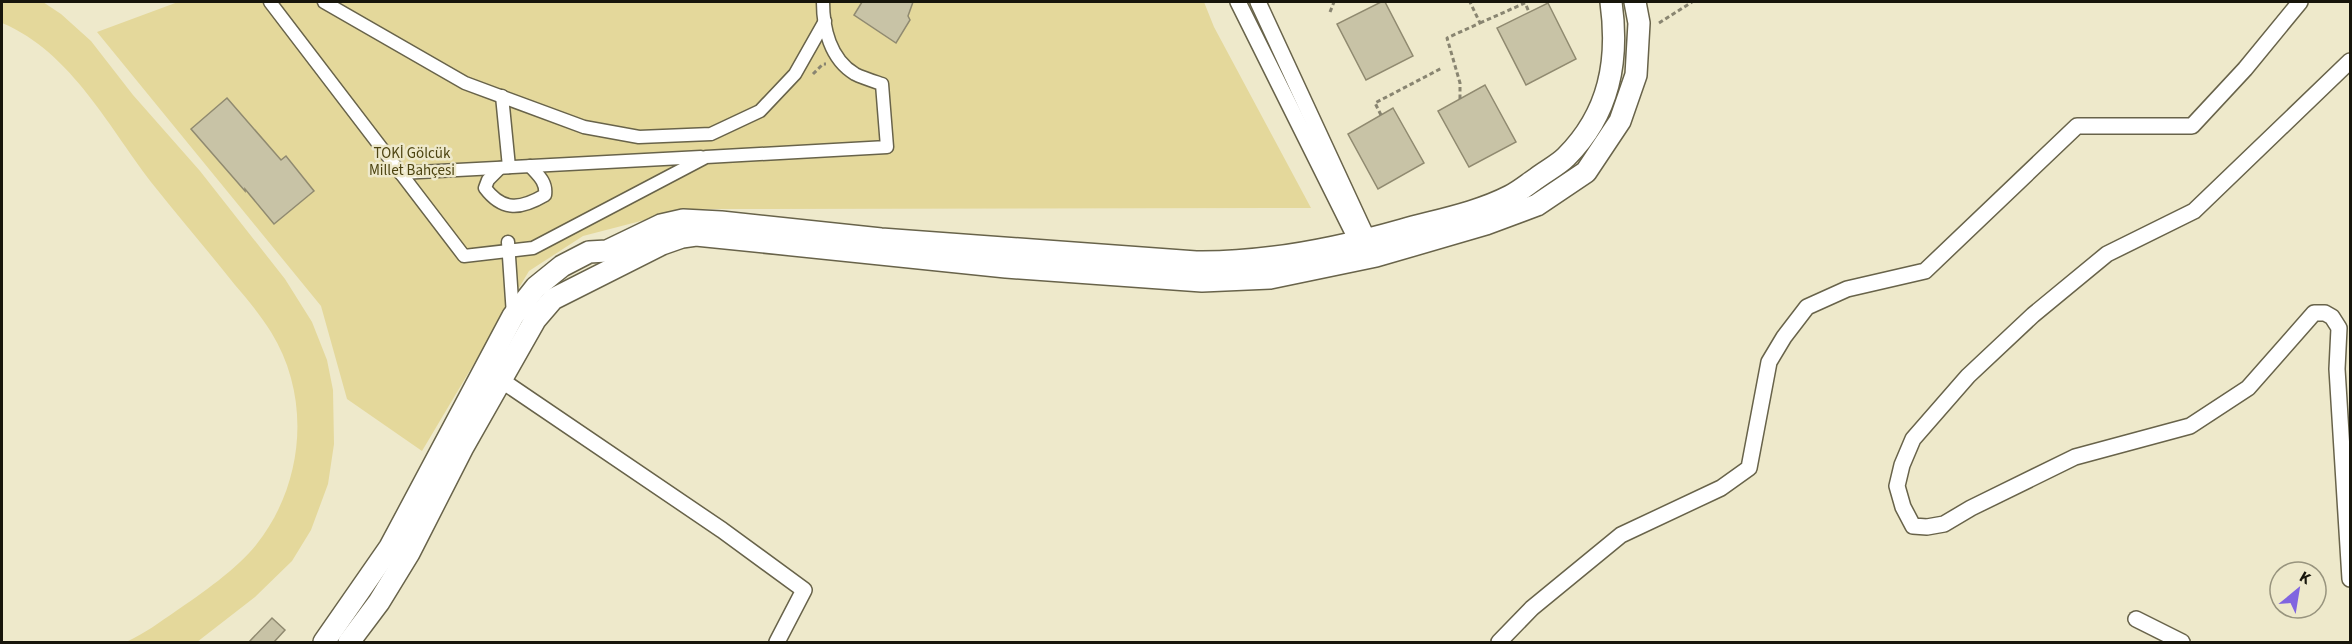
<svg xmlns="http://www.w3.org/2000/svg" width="2352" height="644" viewBox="0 0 2352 644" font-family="'Source Sans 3',sans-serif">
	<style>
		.green { fill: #e4d89b }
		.building { fill: #c8c3a6; stroke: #908a70; stroke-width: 1.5 }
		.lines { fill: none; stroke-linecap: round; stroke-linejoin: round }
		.pedestrian-casing { stroke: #68634a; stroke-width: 15 }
		.minor-casing { stroke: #68634a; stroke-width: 18 }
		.secondary-casing { stroke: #68634a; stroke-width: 24 }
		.path { stroke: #898571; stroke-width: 3; stroke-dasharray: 4.5 3; stroke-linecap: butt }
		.pedestrian { stroke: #fff; stroke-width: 12 }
		.minor { stroke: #fff; stroke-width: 15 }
		.secondary { stroke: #fff; stroke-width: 21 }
		.labels { text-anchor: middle; stroke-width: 5; stroke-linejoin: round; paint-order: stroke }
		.park-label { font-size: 15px; fill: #4d4411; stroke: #eee9cb }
	</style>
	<rect width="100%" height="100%" fill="#eee9cb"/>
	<g class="green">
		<path d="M2,2H43L61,14L91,41L133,95L200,171L285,279L312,322L327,360L333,390L334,444L328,484L311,530L292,561L255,597L197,642H126C144,634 160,622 176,611C201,594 237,569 256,545C304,485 312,398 271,332C261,316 248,300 235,285C209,252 181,220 155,187C110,130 72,52 2,23Z"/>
		<path d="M178,2H1204L1214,27L1311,208L687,209L583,236L529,271L422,451L347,399L321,306L97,32Z"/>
	</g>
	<g class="building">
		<path d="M862,2H913L908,16L910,20L896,43L854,15Z"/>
		<path d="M1381,2H1385L1413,56L1366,80L1337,24Z"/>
		<path d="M1548,3L1576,59L1526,85L1497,28Z"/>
		<path d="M1485,85L1516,142L1469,167L1438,111Z"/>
		<path d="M227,98L281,160L286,156L314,191L274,224L245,189V191L191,129Z"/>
		<path d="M1393,108L1424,163L1378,189L1348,134Z"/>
		<path d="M272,618L285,630L274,642H249Z"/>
	</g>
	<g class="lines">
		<g class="pedestrian-casing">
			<g id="pedestrian">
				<path d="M270,2L464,256L533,248L706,157L887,147L882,84C873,81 863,78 855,74C830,59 823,28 823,2"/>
				<path d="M324,2L465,83L584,127L639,137L711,134L760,111L795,74L825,21"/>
				<path d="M502,96L509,167"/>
				<path d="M500,168L488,180L485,188C503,212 521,209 545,195C547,182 538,175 530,166"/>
				<path d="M400,173L701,157"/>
				<path d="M508,242L513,315"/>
			</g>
		</g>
		<g class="minor-casing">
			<g id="minor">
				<path d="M1238,2L1361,249"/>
				<path d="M1258,2L1372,248"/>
				<path d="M2350,61L2194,211L2107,254L2033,315L1968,376L1913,439L1902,465L1897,486L1903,507L1913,526L1927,527L1944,524L1971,508L2075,457L2190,426L2248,388L2314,313H2325L2332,317L2339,328L2337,369L2350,579"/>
				<path d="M501,380L722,530L804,590L777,642"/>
				<path d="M2136,619L2182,642"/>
				<path d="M1499,642L1532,608L1621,535L1721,488L1749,468L1769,362L1784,337L1807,307L1847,289L1925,271L2077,126H2192L2245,69L2300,2"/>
			</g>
		</g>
		<g class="secondary-casing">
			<g id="secondary">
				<path d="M324,642L390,547L513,316L536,287L562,266L589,252L607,251L661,225L683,220L721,222L881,239L1196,262C1265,263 1335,249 1402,230C1438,220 1477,213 1510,196C1520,191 1528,184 1537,178C1546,171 1558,165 1566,157C1610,113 1619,60 1611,2"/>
				<path d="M349,642L379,602L409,553L463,447L535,320L553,299L662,244L682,237L696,235L1006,267L1202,281L1270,278L1376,256L1486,224L1537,205L1586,172L1620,121L1636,75L1639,23L1635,2"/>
			</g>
		</g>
		<g class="path">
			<path d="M1330,12L1334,2"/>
			<path d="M1480,23L1525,3L1529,12"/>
			<path d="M1659,23L1692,2"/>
			<path d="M813,74L823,64H826"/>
			<path d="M1460,99V83L1447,38L1480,23L1470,2"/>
			<path d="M1381,115L1375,103L1442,68"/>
		</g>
		<use href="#pedestrian" class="pedestrian"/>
		<use href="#minor" class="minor"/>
		<use href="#secondary" class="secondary"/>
	</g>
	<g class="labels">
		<g class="park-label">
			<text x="412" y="158">TOKİ Gölcük<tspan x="412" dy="17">Millet Bahçesi</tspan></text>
		</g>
	</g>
	<rect width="2352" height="644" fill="none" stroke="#17150b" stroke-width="6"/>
	<g transform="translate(2298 590) rotate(30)"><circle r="28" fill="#eee9cb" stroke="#98947e" stroke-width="1.5"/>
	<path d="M0-4.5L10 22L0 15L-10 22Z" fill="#8065e0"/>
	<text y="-9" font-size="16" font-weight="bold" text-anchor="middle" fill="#17150b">K</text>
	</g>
</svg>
